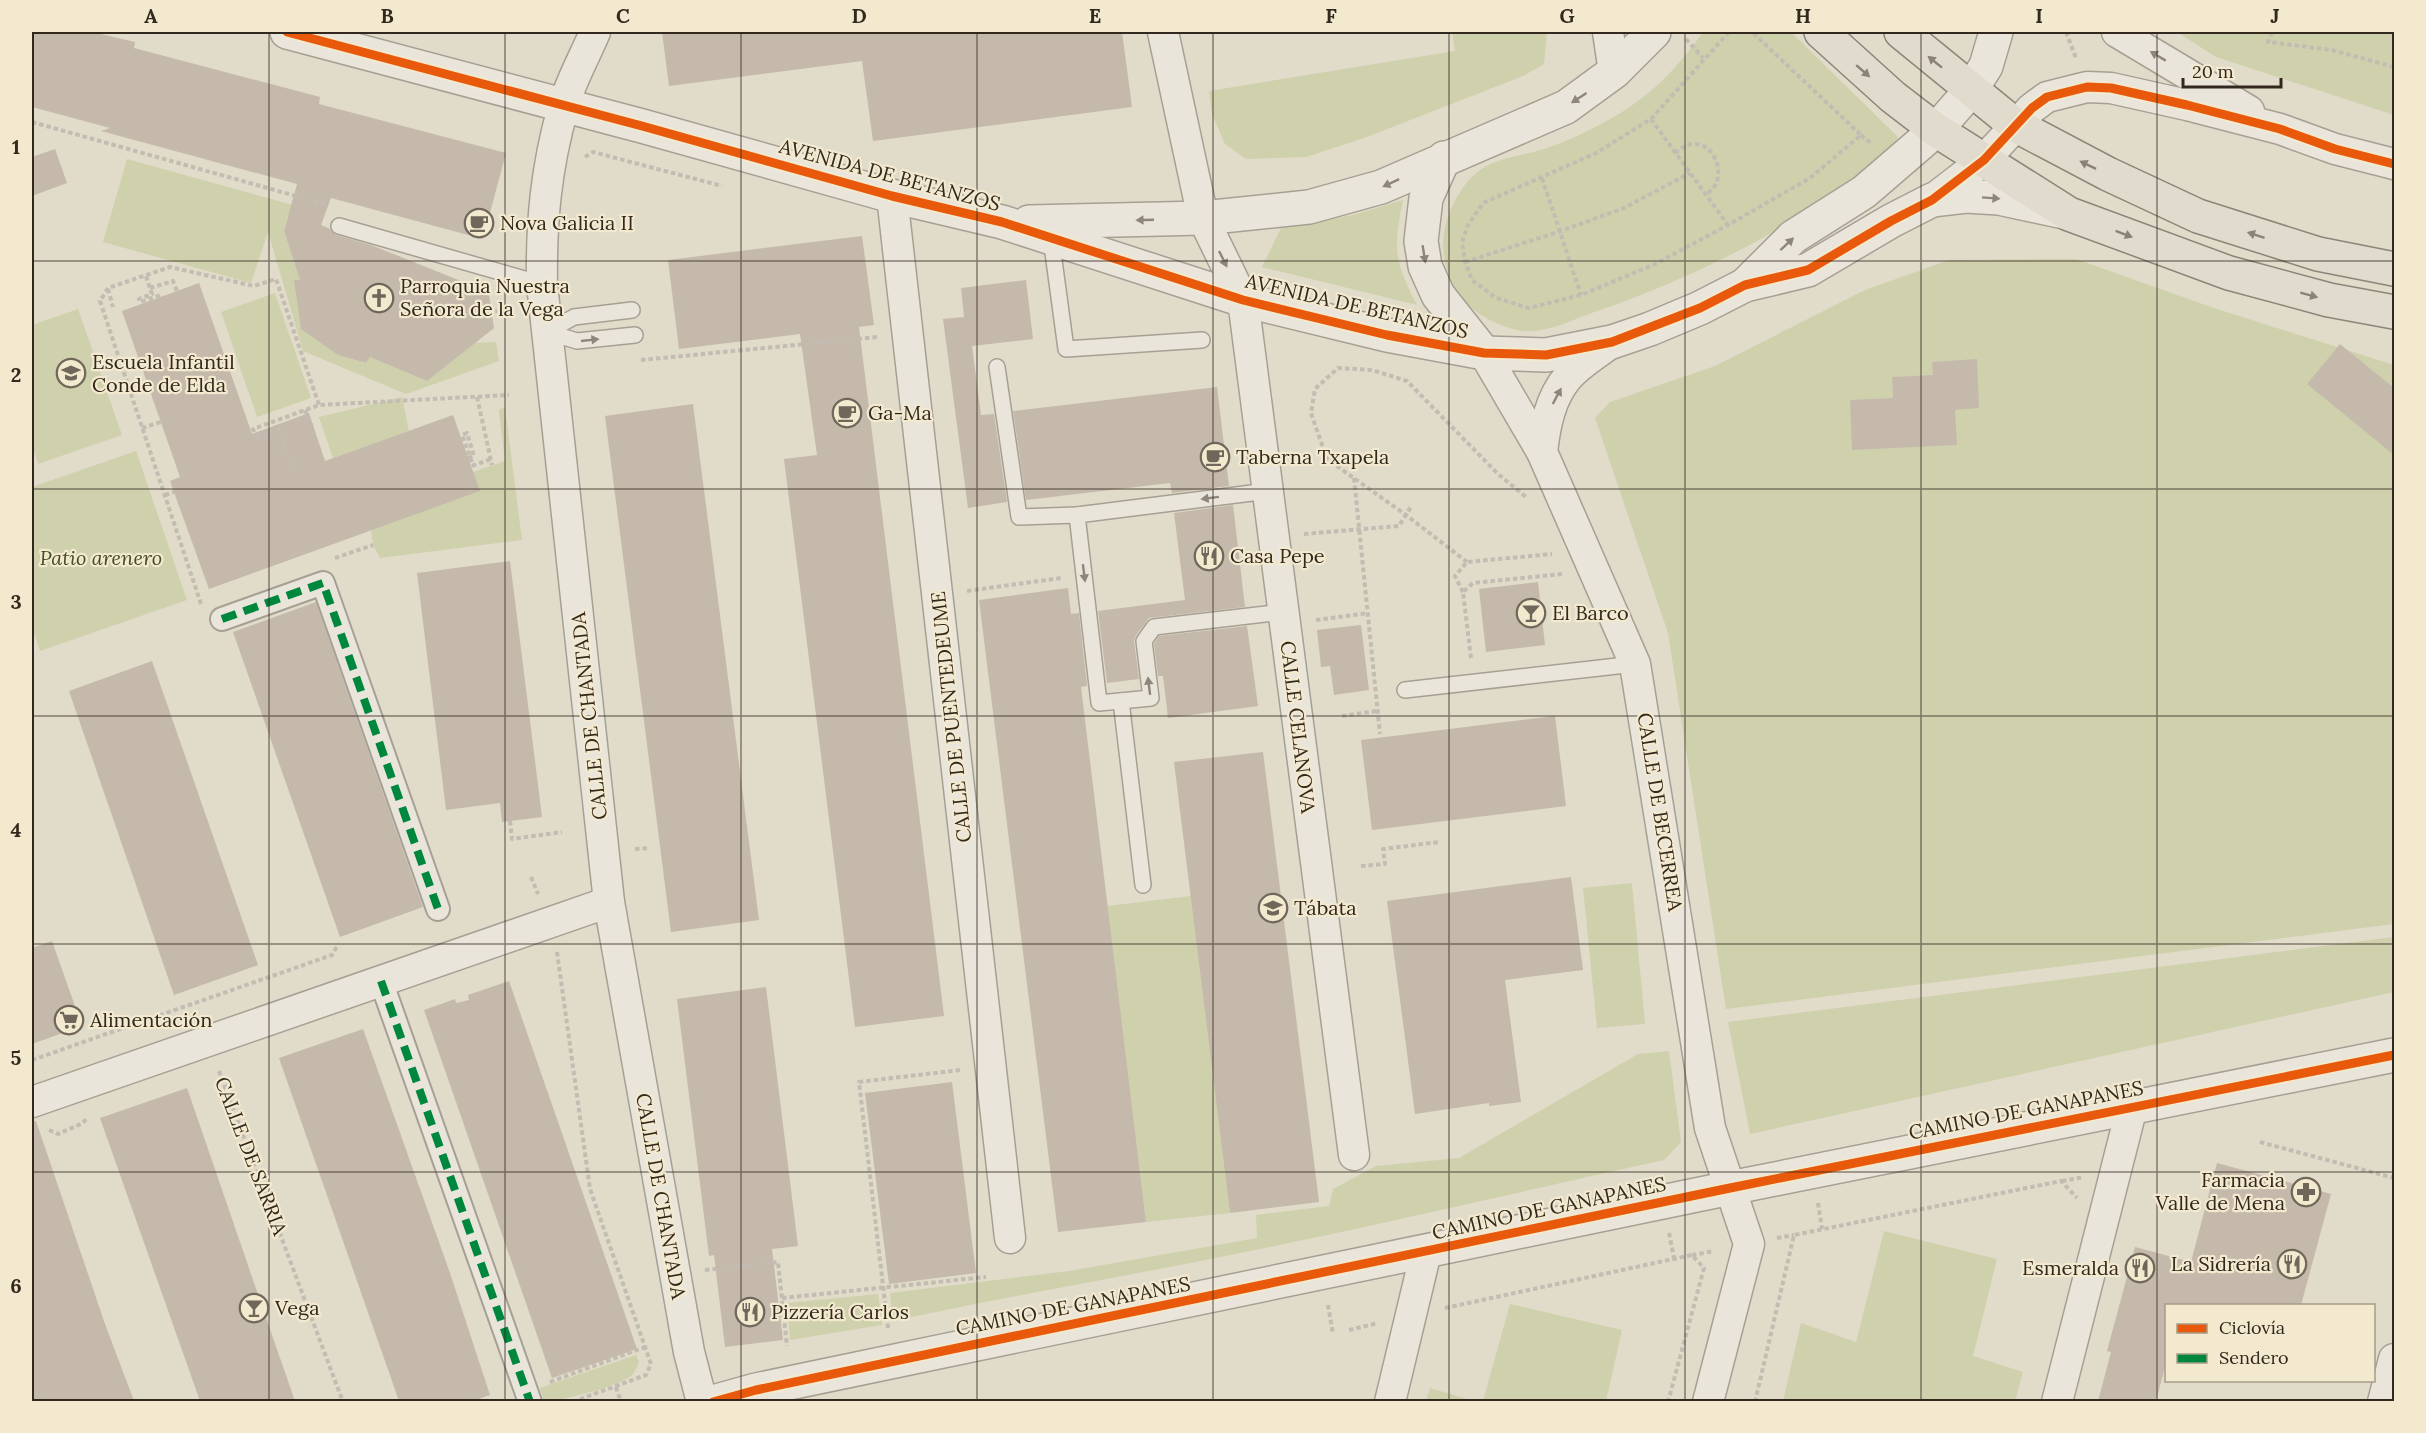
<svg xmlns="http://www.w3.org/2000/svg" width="2426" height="1433" viewBox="0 0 2426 1433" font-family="Lora,serif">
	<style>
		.green { fill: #cfd1ad }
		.building { fill: #c4b9ab }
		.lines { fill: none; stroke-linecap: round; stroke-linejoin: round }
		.service-casing { stroke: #a6a094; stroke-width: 18 }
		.pedestrian-casing { stroke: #a6a094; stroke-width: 26 }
		.minor-casing { stroke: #a6a094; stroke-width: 33 }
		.tertiary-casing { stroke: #a6a094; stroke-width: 36 }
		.primary-casing { stroke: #8b857a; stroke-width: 36 }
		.path { stroke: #c2bcb2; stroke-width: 4; stroke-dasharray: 4.5 3; stroke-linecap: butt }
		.service { stroke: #e9e5db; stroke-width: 15 }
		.pedestrian { stroke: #e9e5db; stroke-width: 22 }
		.minor { stroke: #e9e5db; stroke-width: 30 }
		.tertiary { stroke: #e9e5db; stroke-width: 33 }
		.primary { stroke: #e0dbcd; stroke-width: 33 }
		.quiet { stroke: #00873e; stroke-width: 8; stroke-dasharray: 15 8; stroke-linecap: butt }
		.cycleway-casing { stroke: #f3e9cf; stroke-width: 13 }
		.cycleway { stroke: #e8590c; stroke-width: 9 }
		.oneway { fill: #8e867c }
		.oneway2 { fill: #8a8275 }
		.grid { fill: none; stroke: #33281d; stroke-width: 1.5; stroke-opacity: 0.55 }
		.labels { text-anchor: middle; stroke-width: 4.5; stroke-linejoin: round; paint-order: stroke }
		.street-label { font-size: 20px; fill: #33281d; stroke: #f3e9cf }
		.poi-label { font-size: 20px; fill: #33281d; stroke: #f3e9cf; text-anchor: start }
		.park-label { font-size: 20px; font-style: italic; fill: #434e24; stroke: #f3e9cf }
		.neatline { fill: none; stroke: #33281d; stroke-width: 2 }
		.grid-label { font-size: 20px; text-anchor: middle; font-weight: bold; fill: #33281d }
	</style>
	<rect width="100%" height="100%" fill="#e1dbca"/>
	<g class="green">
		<path d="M1452,32H1547L1544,64L1523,76L1367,137L1306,157L1246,159L1225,144L1212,114L1209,91L1455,51Z"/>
		<path d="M1703,32H1791L1897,136L1898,143C1888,154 1874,163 1863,172C1784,234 1683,282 1589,314C1568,322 1545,333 1523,331C1501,328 1473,314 1460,296C1443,273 1438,241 1449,214C1455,198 1466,180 1480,170C1497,158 1521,156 1541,150C1555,145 1570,140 1583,133C1638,107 1668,81 1703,32Z"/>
		<path d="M2177,32H2394V115L2216,57Z"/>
		<path d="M127,159L311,210L307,220L288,215L284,231L300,280H295L338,355L365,363L370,357L427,381L473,343L496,342L499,361L406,394L303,351L268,232L251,283L103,242Z"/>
		<path d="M1403,200C1393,248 1394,261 1417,305L1262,267L1281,228L1353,215Z"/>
		<path d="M2076,259L2211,307L2394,365V924L1726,1009L1668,633L1595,418L1610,402L1715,366L1865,290L1949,260Z"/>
		<path d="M275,293L311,398L257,417L221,312Z"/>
		<path d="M78,309L122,435L38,464L32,445V325Z"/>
		<path d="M402,397L409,431L333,458L319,417Z"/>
		<path d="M505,408L522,540L380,558L373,545L371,530L473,472L505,461L499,412L500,409Z"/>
		<path d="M136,451L187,600L40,651L32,627V487Z"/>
		<path d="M1632,883L1645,1024L1597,1028L1583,888Z"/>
		<path d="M1191,896L1230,1213L1146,1222L1107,906Z"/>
		<path d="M2394,937V992L1750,1134L1728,1022Z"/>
		<path d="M1669,1051L1681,1142L1664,1160C1528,1190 1392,1222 1255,1250C1135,1275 1013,1295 893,1321L890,1293L1069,1271L1257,1238L1256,1215L1329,1206L1333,1189L1376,1166L1459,1158L1638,1054Z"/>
		<path d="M1884,1231L1997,1259L1973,1356L2023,1372L2015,1401H1783L1801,1323L1856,1342Z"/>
		<path d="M878,1294L882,1325L790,1340L787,1303Z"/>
		<path d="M1510,1304L1622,1330L1606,1401H1483Z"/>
		<path d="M636,1355L639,1362C637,1366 635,1372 632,1375C622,1385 560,1402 544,1401L540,1388Z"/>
		<path d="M1430,1388L1474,1401H1426Z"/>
	</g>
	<g class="building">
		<path d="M32,32H92L135,42L134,48L320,97L319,104L506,153L483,239L331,198L321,225L330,229L336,235L371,245L466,283L489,295L494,328L427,381L370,357L366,363L338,355L301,329L294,280H300L284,231L297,184L101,131L110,128L32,107Z"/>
		<path d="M662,32H1122L1132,107L873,141L862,61L669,86Z"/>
		<path d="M55,149L67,183L32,196V157Z"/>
		<path d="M862,236L874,325L859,327L944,1016L855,1027L784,459L817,455L800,334L679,349L668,260Z"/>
		<path d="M1026,280L1033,339L972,346L981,415L994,414L1007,502L968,508L943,319L964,317L961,288Z"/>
		<path d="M199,283L252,434L309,413L325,461L453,415L480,491L209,589L170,481L180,477L122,311Z"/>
		<path d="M2340,344L2394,388V455L2307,384Z"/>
		<path d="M1977,359L1979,408L1955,410L1957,445L1852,450L1850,400L1893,398L1892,377L1933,375L1932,362Z"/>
		<path d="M1217,387L1229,486L1172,493L1170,483L1026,500L1013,411Z"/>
		<path d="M693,404L759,920L671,932L605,416Z"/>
		<path d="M1233,505L1245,607L1149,618L1136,635L1134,641L1139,679L1107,683L1098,611L1185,600L1174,513Z"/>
		<path d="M510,561L542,817L502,822L500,803L446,810L417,573Z"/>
		<path d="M1538,582L1545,645L1486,652L1479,589Z"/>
		<path d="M1068,588L1071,614L1079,613L1087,686L1081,687L1146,1222L1058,1232L979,600Z"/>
		<path d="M316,602L423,907L340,937L233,632Z"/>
		<path d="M1361,625L1369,690L1334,695L1330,666L1321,667L1317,630Z"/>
		<path d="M1247,626L1258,706L1168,718L1163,676H1158L1154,644L1159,636Z"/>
		<path d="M152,661L258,965L174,995L69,691Z"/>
		<path d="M1555,716L1566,806L1372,830L1361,740Z"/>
		<path d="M1263,752L1319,1202L1230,1213L1174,762Z"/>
		<path d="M1571,877L1583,970L1505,980L1521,1102L1489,1106V1103L1415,1114L1387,901Z"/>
		<path d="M52,941L82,1026L32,1044V948Z"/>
		<path d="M509,981L637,1349L552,1378L424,1010L455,999L456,1003L469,1000L468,995Z"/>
		<path d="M766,987L798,1246L772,1249L783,1340L725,1347L714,1255L709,1256L677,999Z"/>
		<path d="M363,1029L450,1273L490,1395L473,1401H399L279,1058Z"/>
		<path d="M952,1082L976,1273L889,1284L865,1093Z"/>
		<path d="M187,1088L272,1335L295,1401H200L100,1118Z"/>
		<path d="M36,1121L105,1324L134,1401H32V1122Z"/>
		<path d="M2217,1163L2331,1194L2301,1305H2166V1363L2156,1401H2098L2111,1352L2107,1351L2135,1247L2191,1262Z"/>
	</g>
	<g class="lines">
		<g class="service-casing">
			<g id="service">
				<path d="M339,226L542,284"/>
				<path d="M1051,238L1066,349L1202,340"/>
				<path d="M547,332L577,341L635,335"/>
				<path d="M547,332L574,317L632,310"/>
				<path d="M997,367L1019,517L1077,515L1268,491"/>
				<path d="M1077,515L1099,703L1151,698L1144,641L1154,627L1283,612"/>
				<path d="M1405,690L1635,664"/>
				<path d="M1121,701L1143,885"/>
			</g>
		</g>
		<g class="pedestrian-casing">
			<g id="pedestrian">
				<path d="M222,619L323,583L438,909"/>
				<path d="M381,981L530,1402"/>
			</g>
		</g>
		<g class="minor-casing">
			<g id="minor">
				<path d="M595,32C585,56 570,82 563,108C546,168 541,222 542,284L609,902L689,1352L702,1402"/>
				<path d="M1163,32L1203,218L1243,300L1354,1155"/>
				<path d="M1608,32L1614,72"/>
				<path d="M2117,32L2249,111"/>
				<path d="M892,196L1010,1238"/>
				<path d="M1932,200L1984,160L2032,108L2047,97L2087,87L2111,88L2187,105L2280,129L2335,149L2394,164"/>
				<path d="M1484,353L1542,452L1635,664L1710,1128L1749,1244L1708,1402"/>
				<path d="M1542,452C1545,426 1550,398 1568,377C1579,364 1598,353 1612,342"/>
				<path d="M32,1102L609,902"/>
				<path d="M1390,1402L1426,1252"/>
				<path d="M2057,1402L2132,1107"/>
				<path d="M2383,1402L2394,1359"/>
			</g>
		</g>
		<g class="tertiary-casing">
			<g id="tertiary">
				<path d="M287,32L642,126L892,196L1002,222L1243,300L1387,335L1484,353L1546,355L1612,342L1650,329L1700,308L1745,285L1808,270L1891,221L1932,200L1966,196L1999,198L2064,212"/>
				<path d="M1444,158L1426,198L1421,241L1425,266L1438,295L1484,353"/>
				<path d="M1029,222L1203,218L1309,207L1381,187L1566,107L1614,72L1654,32"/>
				<path d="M1745,285L1793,237L1864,192L1936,130L1971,90L1986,66L1996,32"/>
				<path d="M713,1402L756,1390L1015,1336L1730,1188L2394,1055"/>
			</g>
		</g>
		<g class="primary-casing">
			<g id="primary">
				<path d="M1821,32L1893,97L1936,130L2069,214L2229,273L2329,300L2394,312"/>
				<path d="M1901,32L2015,125L2108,174L2198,216L2318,254L2394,269"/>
			</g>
		</g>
		<g class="path">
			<path d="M1729,32L1651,119L1596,153L1483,203L1468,225L1462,242L1465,262L1472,280L1496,298L1529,308L1581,295L1655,264L1728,225L1810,178L1861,135L1752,32"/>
			<path d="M2066,32L2076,58"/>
			<path d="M2272,32L2268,42L2332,50L2394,67"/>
			<path d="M1686,39L1703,58"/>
			<path d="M1651,119L1728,225"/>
			<path d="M32,122L328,205"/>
			<path d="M1861,135L1872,144"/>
			<path d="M1675,153C1679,150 1684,146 1688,145C1710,138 1724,166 1716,184C1714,188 1709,192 1706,195"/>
			<path d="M585,157L593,152L722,186"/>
			<path d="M1542,178L1581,295"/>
			<path d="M1465,262L1558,232L1624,208L1690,173"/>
			<path d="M146,276L152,294L139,299L140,302L161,295L162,297"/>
			<path d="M150,288L173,281L177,291"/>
			<path d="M108,289L113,307"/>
			<path d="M474,290L478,313"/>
			<path d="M458,315L497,311"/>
			<path d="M641,360L878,337"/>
			<path d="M477,397L492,465"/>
			<path d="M305,410L312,426"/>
			<path d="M142,428L161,422"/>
			<path d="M256,437L279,429L294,473"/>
			<path d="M254,438L256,437L253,429L319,405L509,395"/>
			<path d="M468,458L474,456L467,433L462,435C466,445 469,455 473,465"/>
			<path d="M472,466L491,459"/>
			<path d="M1354,478L1380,734"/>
			<path d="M165,495L174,492"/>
			<path d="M1304,534L1399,526L1412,505"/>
			<path d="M335,558L373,545"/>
			<path d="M1467,562L1406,515L1327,459L1311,413L1315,389L1338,368L1372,370L1407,381L1498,474L1526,497"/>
			<path d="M967,591L1061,578"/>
			<path d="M1463,592L1455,576L1467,562L1552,554"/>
			<path d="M201,604L100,301L108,288L170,267L254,286L276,279L319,405"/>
			<path d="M1316,620L1368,613"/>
			<path d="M1471,658L1463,592L1473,583L1562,574"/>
			<path d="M1342,716L1377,711"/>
			<path d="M510,821L512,839L562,832"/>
			<path d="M635,849L650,848"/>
			<path d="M1361,866L1385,864L1383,849L1439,842"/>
			<path d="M531,877L538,894"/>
			<path d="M557,952L590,1189L651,1364L646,1375L572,1402"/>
			<path d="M32,1060L332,955L337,946"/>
			<path d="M219,1071L343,1402"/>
			<path d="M49,1130L58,1134L83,1123L87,1118"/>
			<path d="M2260,1142L2394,1178"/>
			<path d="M2062,1181L2084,1177"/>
			<path d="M1818,1203L1822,1229"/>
			<path d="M1669,1233L1674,1258"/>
			<path d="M1777,1238L1794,1235"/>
			<path d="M1692,1255L1714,1251"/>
			<path d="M705,1270L778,1262L787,1346"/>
			<path d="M782,1298L986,1277"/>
			<path d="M1328,1305L1333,1334"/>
			<path d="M1445,1308L1692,1255L1704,1268L1668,1402"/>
			<path d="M888,1328L859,1082L960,1070"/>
			<path d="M1349,1330L1378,1323"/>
			<path d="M550,1382L645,1347"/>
			<path d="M616,1387L621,1402"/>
			<path d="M1755,1402L1794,1235L2061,1181L2077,1198"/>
		</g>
		<use href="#service" class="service"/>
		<use href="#pedestrian" class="pedestrian"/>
		<use href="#minor" class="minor"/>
		<use href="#tertiary" class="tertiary"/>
		<use href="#primary" class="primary"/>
		<g class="quiet">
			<path d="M222,619L323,583L438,909"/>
			<path d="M381,981L530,1402"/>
		</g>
		<g class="cycleway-casing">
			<g id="cycleway">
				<path d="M287,32L642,126L892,196L1002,222L1243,300L1387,335L1484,353L1546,355L1612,342L1700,308L1745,285L1808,270L1891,221L1932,200L1984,160L2032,108L2047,97L2087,87L2111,88L2187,105L2280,129L2335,149L2394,164"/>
				<path d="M713,1402L756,1390L1015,1336L1730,1188L2394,1055"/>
			</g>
		</g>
		<use href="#cycleway" class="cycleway"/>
	</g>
	<defs><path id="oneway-solid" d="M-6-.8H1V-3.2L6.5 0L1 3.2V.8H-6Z" transform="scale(1.5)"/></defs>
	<g class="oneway">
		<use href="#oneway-solid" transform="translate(2158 56) rotate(-149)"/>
		<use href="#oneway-solid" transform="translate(1579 98) rotate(147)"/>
		<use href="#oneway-solid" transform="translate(1391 183) rotate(155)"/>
		<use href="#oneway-solid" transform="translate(1991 198) rotate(4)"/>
		<use href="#oneway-solid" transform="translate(1145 220) rotate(178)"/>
		<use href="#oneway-solid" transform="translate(1787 244) rotate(-43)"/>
		<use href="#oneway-solid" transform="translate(1424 254) rotate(81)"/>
		<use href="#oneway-solid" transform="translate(1223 259) rotate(64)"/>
		<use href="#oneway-solid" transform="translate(590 340) rotate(-6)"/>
		<use href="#oneway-solid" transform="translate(1557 396) rotate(-62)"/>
		<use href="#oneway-solid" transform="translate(1210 498) rotate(173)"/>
		<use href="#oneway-solid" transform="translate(1084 573) rotate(83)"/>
		<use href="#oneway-solid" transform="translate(1149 686) rotate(-97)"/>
	</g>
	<g class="oneway2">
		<use href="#oneway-solid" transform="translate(1935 62) rotate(-141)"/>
		<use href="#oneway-solid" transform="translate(1863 71) rotate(41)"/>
		<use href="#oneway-solid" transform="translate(2088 165) rotate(-154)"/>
		<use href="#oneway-solid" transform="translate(2124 234) rotate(21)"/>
		<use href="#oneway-solid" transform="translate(2256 235) rotate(-162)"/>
		<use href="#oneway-solid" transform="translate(2309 295) rotate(15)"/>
	</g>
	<path class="grid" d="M269,32V1402M505,32V1402M741,32V1402M977,32V1402M1213,32V1402M1449,32V1402M1685,32V1402M1921,32V1402M2157,32V1402M32,261H2394M32,489H2394M32,716H2394M32,944H2394M32,1172H2394"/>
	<defs>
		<g id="cafe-ring" transform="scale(1.5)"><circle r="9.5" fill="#f3e9cf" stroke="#70675a" stroke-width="1.5"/><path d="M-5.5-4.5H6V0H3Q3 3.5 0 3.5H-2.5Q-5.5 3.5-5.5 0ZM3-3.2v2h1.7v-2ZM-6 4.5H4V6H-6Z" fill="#70675a"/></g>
		<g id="church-ring" transform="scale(1.5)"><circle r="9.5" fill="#f3e9cf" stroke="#70675a" stroke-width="1.5"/><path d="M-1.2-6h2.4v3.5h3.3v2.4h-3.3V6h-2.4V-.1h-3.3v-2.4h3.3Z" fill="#70675a"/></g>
		<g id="school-ring" transform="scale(1.5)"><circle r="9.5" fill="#f3e9cf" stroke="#70675a" stroke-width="1.5"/><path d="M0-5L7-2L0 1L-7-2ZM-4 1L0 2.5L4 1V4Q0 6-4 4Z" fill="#70675a"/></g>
		<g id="restaurant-ring" transform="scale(1.5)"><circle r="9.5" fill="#f3e9cf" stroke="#70675a" stroke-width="1.5"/><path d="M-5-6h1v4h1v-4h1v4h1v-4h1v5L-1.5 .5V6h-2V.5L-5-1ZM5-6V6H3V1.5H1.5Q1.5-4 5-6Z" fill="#70675a"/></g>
		<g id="bar-ring" transform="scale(1.5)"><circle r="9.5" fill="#f3e9cf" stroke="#70675a" stroke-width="1.5"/><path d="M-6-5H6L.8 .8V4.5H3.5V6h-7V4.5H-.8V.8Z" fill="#70675a"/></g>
		<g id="supermarket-ring" transform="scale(1.5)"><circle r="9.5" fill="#f3e9cf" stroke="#70675a" stroke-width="1.5"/><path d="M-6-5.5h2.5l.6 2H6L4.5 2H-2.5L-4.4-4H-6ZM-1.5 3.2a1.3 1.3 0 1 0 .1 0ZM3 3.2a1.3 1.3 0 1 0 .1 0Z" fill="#70675a"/></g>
		<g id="pharmacy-ring" transform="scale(1.5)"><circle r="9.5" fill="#f3e9cf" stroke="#70675a" stroke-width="1.5"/><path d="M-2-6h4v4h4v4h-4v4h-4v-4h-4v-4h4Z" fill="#70675a"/></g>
	</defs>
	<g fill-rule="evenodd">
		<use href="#cafe-ring" x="479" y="223"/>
		<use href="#church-ring" x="379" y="298"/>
		<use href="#school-ring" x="71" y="373"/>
		<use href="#cafe-ring" x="847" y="413"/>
		<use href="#cafe-ring" x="1215" y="457"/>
		<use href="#restaurant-ring" x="1209" y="556"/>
		<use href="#bar-ring" x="1531" y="613"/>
		<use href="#school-ring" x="1273" y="908"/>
		<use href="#supermarket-ring" x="69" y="1020"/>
		<use href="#pharmacy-ring" x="2306" y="1192"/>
		<use href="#restaurant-ring" x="2292" y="1264"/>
		<use href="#restaurant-ring" x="2140" y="1268"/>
		<use href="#bar-ring" x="254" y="1308"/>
		<use href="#restaurant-ring" x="750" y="1312"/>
	</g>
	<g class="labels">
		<g class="street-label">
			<text transform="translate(890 175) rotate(15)" y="7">AVENIDA DE BETANZOS</text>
			<text transform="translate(1357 306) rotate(13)" y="7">AVENIDA DE BETANZOS</text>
			<text transform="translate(589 716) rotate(-96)" y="7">CALLE DE CHANTADA</text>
			<text transform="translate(951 717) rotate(-96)" y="7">CALLE DE PUENTEDEUME</text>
			<text transform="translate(1298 727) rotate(83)" y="7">CALLE CELANOVA</text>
			<text transform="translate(1660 812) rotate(81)" y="7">CALLE DE BECERREA</text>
			<text transform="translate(2026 1110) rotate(-11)" y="7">CAMINO DE GANAPANES</text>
			<text transform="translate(251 1156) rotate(69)" y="7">CALLE DE SARRIA</text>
			<text transform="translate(661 1196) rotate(80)" y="7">CALLE DE CHANTADA</text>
			<text transform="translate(1549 1208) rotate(-12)" y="7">CAMINO DE GANAPANES</text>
			<text transform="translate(1073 1306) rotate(-11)" y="7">CAMINO DE GANAPANES</text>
		</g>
		<g class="poi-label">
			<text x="500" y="230">Nova Galicia II</text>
			<text x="400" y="293">Parroquia Nuestra<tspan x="400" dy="23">Señora de la Vega</tspan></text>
			<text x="92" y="369">Escuela Infantil<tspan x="92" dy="23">Conde de Elda</tspan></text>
			<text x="868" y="420">Ga-Ma</text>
			<text x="1236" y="464">Taberna Txapela</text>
			<text x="1230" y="563">Casa Pepe</text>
			<text x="1552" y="620">El Barco</text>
			<text x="1294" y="915">Tábata</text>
			<text x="90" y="1027">Alimentación</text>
			<text x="2285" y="1187" text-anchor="end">Farmacia<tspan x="2285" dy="23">Valle de Mena</tspan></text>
			<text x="2271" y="1271" text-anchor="end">La Sidrería</text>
			<text x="2119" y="1275" text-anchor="end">Esmeralda</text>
			<text x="275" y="1315">Vega</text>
			<text x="771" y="1319">Pizzería Carlos</text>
		</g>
		<g class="park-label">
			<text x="101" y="565">Patio arenero</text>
		</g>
	</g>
	<rect width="2426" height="1433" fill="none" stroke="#f3e9cf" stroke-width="66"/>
	<rect x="2165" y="1304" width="210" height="78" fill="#f3e9cf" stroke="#a69c88" stroke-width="1.5"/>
	<rect x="2177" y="1324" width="30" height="9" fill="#e8590c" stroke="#a69c88" stroke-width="1.5"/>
	<text x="2219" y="1334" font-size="18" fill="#33281d">Ciclovía</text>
	<rect x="2177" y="1354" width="30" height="9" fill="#00873e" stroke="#a69c88" stroke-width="1.5"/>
	<text x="2219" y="1364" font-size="18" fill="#33281d">Sendero</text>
	<path d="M2183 78v9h98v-9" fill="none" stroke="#33281d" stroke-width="3"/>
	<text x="2192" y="78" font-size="18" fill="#33281d" stroke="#f3e9cf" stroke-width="4.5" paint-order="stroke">20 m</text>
	<rect x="33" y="33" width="2360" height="1367" class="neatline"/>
	<g class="grid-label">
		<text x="151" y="23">A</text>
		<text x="387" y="23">B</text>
		<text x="623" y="23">C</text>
		<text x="859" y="23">D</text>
		<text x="1095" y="23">E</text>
		<text x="1331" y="23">F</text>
		<text x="1567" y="23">G</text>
		<text x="1803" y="23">H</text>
		<text x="2039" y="23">I</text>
		<text x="2275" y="23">J</text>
		<text x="16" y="154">1</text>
		<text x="16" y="382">2</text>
		<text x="16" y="609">3</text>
		<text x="16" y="837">4</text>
		<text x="16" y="1065">5</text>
		<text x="16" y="1293">6</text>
	</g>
</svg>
